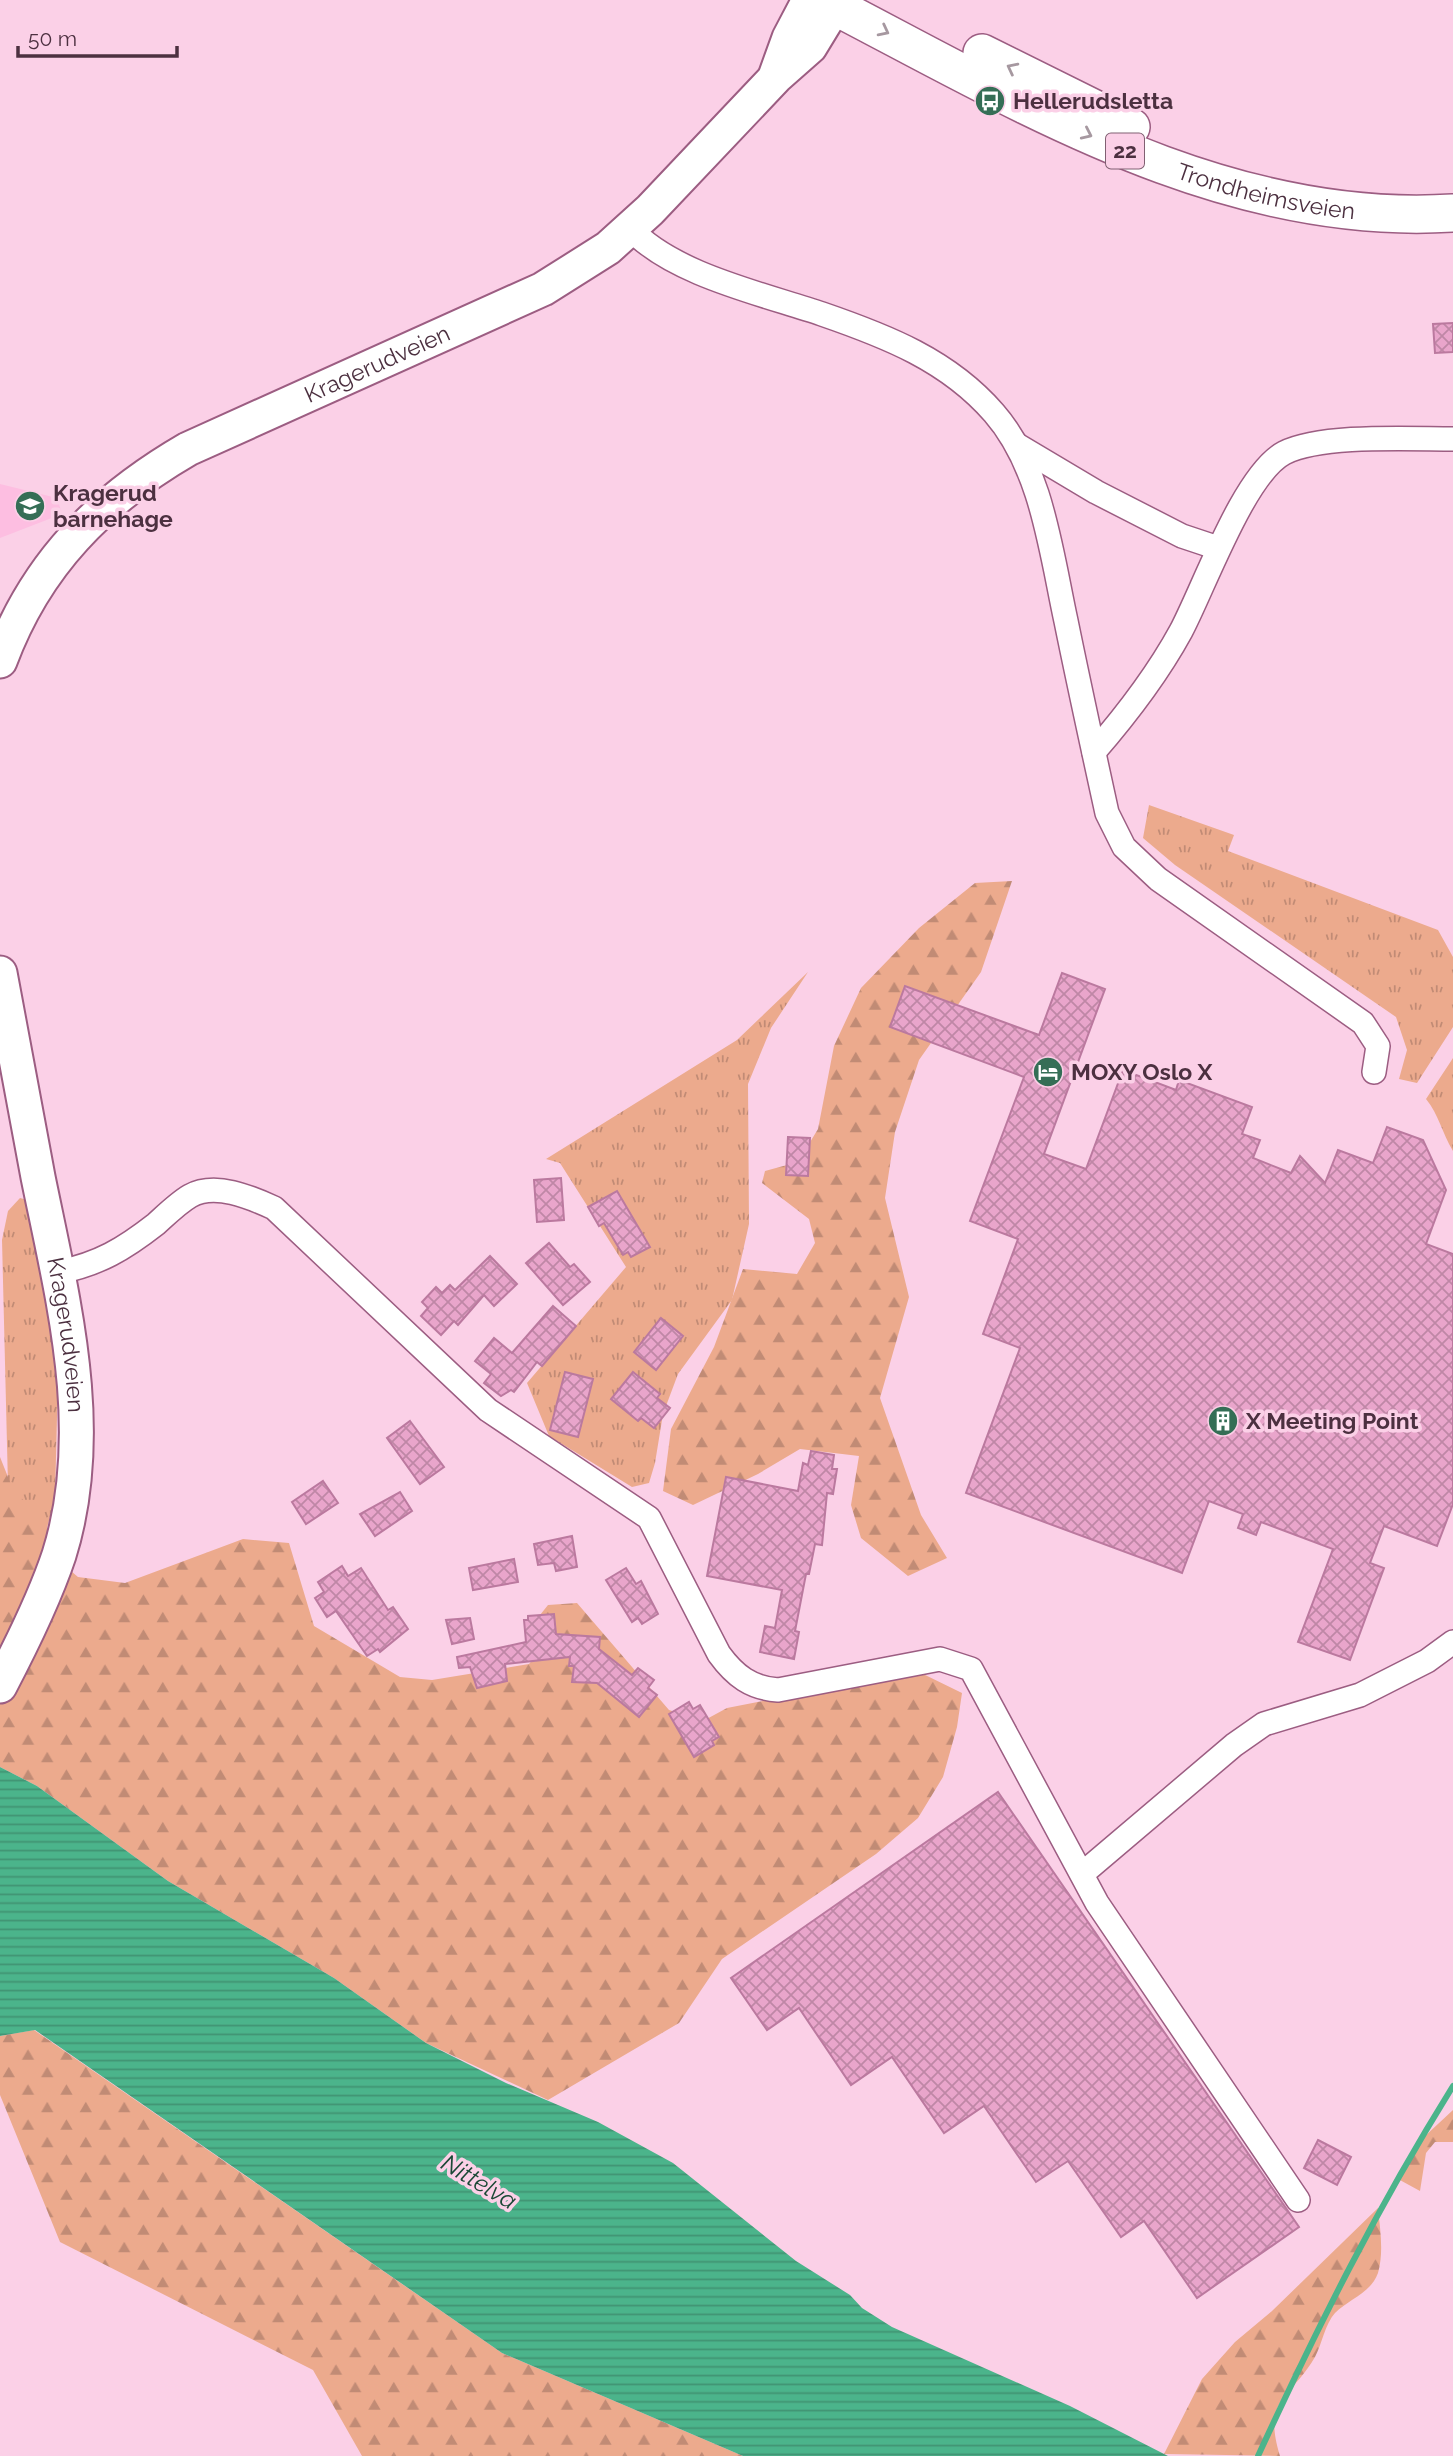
<svg xmlns="http://www.w3.org/2000/svg" width="1453" height="2456" viewBox="0 0 1453 2456" font-family="Raleway,sans-serif">
	<style>
		.built { fill: #fdbee1 }
		.grass { fill: url(#grass-tufts) }
		.forest { fill: url(#forest-firs) }
		.water { fill: url(#water-rules) }
		.lines { fill: none; stroke-linecap: round; stroke-linejoin: round }
		.stream { stroke: #4bb48b; stroke-width: 6 }
		.building { fill: url(#building-cross-hatch); stroke: #bb799f; stroke-width: 2 }
		.minor-casing { stroke: #9c5d82; stroke-width: 26 }
		.secondary-casing { stroke: #9c5d82; stroke-width: 37 }
		.primary-casing { stroke: #9c5d82; stroke-width: 40 }
		.minor { stroke: #fff; stroke-width: 23 }
		.secondary { stroke: #fff; stroke-width: 33 }
		.primary { stroke: #fff; stroke-width: 37 }
		.oneway { stroke: #a698a0 }
		.labels { text-anchor: middle; stroke-width: 7; stroke-linejoin: round; paint-order: stroke }
		.shield { fill: #fbd0e7; stroke: #806072; stroke-width: 2 }
		.shield-label { font-size: 21px; font-weight: bold; fill: #4c3040 }
		.poi-label { font-size: 23px; font-weight: bold; fill: #4c3040; stroke: #fbd0e7; text-anchor: start }
		.street-label { font-size: 23px; fill: #4c3040; stroke: #fbd0e7 }
		.water-label { font-size: 24px; font-style: italic; fill: #1b4836; stroke: #fbd0e7 }
	</style>
	<defs>
		<pattern id="grass-tufts" width="24" height="20" patternUnits="userSpaceOnUse" patternTransform="scale(1.75)"><rect width="24" height="20" fill="#ecaa8d"/><path d="M3 7l-1-3M5 7V3M7 7l1-3M15 17l-1-3M17 17v-4M19 17l1-3" fill="none" stroke="#c18b75"/></pattern>
		<pattern id="forest-firs" width="22" height="20" patternUnits="userSpaceOnUse" patternTransform="scale(1.75)"><rect width="22" height="20" fill="#ecaa8d"/><path d="M5 1l3.5 6h-7zM16 11l3.5 6h-7z" fill="#c18b75"/></pattern>
		<pattern id="water-rules" width="6" height="5" patternUnits="userSpaceOnUse" patternTransform="scale(1.75)"><rect width="6" height="5" fill="#4bb48b"/><path d="M0 2.5h6" fill="none" stroke="#419373"/></pattern>
		<pattern id="building-cross-hatch" width="8" height="8" patternUnits="userSpaceOnUse" patternTransform="scale(1.75)"><rect width="8" height="8" fill="#e9a5cb"/><path d="M0 0l8 8M0 8l8-8" fill="none" stroke="#bf87a6"/></pattern>
	</defs>
	<rect width="100%" height="100%" fill="#fbd0e7"/>
	<path class="built" d="M0,484L57,498L62,514L0,538Z"/>
	<g class="grass">
		<path d="M1149,805L1234,835L1228,851L1438,930L1453,957V1027L1417,1083L1399,1079L1407,1050L1396,1017L1175,865L1143,838Z"/>
		<path d="M808,972L771,1028L748,1084L749,1224L732,1300L678,1374L663,1414L655,1463L649,1483L632,1487L549,1436L527,1383L626,1267L560,1163L546,1159L737,1040Z"/>
		<path d="M1453,1058V1151C1442,1133 1439,1115 1426,1099Z"/>
		<path d="M20,1198L31,1201L58,1376L55,1497L39,1559L11,1608L2,1240L8,1211Z"/>
	</g>
	<g class="forest">
		<path d="M1012,881L981,972L919,1060L895,1132L885,1198L909,1297L880,1398L921,1515L947,1558L908,1576L861,1538L851,1505L859,1456L800,1449L758,1474L693,1505L663,1491L671,1429L714,1347L743,1269L797,1274L815,1243L809,1219L762,1183L765,1171L798,1162L818,1129L834,1046L861,988L919,928L975,883Z"/>
		<path d="M0,1457L12,1487L46,1526L58,1560L78,1577L125,1583L243,1539L289,1543L314,1626L400,1677L432,1680L529,1664L541,1650L540,1615L548,1605L577,1603L669,1710L703,1721L727,1708L917,1671L962,1693L957,1727L943,1777L918,1818L876,1854L722,1959L679,2023L548,2100L426,2043L334,1978L168,1881L37,1786L0,1767Z"/>
		<path d="M34,2030L502,2353L743,2456H362L313,2370L60,2242L0,2095V2036Z"/>
		<path d="M1453,2110V2142H1435L1426,2153L1420,2191L1398,2179L1424,2137Z"/>
		<path d="M1378,2208C1380,2229 1384,2252 1378,2273C1371,2293 1349,2299 1335,2313C1325,2324 1322,2344 1315,2357C1290,2400 1262,2397 1280,2456L1164,2454L1202,2379L1235,2342L1272,2311Z"/>
	</g>
	<path class="water" d="M0,1767L37,1786L168,1881L334,1978L426,2043L506,2083L598,2122L673,2163L796,2261L850,2295L862,2308L892,2327L1070,2406L1168,2456H743L502,2353L35,2030L0,2036Z"/>
	<g class="lines">
		<path class="stream" d="M1258,2456C1318,2326 1377,2208 1453,2086"/>
	</g>
	<g class="building">
		<path d="M1453,323V352L1435,353L1433,324Z"/>
		<path d="M1062,973L1105,989L1044,1154L1086,1169L1123,1070L1176,1090L1179,1080L1252,1107L1242,1134L1260,1140L1253,1158L1291,1173L1300,1156L1325,1183L1338,1150L1373,1163L1387,1127L1423,1140L1446,1190L1426,1244L1453,1254V1504L1437,1546L1384,1526L1370,1563L1384,1568L1350,1660L1298,1642L1333,1549L1261,1522L1256,1535L1238,1528L1243,1514L1209,1501L1182,1573L966,1493L1020,1348L983,1334L1018,1239L970,1221L1024,1077L890,1027L905,986L1039,1035Z"/>
		<path d="M788,1137L810,1138L808,1176L786,1175Z"/>
		<path d="M561,1178L564,1220L537,1222L534,1180Z"/>
		<path d="M617,1191L650,1247L631,1257L628,1252L623,1255L604,1223L599,1226L588,1207Z"/>
		<path d="M549,1243L570,1267L574,1264L590,1282L563,1305L526,1263Z"/>
		<path d="M490,1256L517,1284L494,1306L484,1295L458,1325L454,1321L441,1335L421,1316L428,1308L422,1302L436,1287L442,1293L450,1285L455,1290Z"/>
		<path d="M553,1306L576,1326L542,1366L537,1362L514,1392L511,1390L501,1396L484,1383L491,1374L475,1361L494,1338L512,1353Z"/>
		<path d="M661,1318L683,1336L656,1370L634,1352Z"/>
		<path d="M565,1372L593,1379L578,1437L550,1430Z"/>
		<path d="M633,1372L660,1394L657,1398L670,1408L654,1428L641,1418L638,1421L611,1399Z"/>
		<path d="M410,1421L444,1467L420,1484L387,1438Z"/>
		<path d="M811,1451L834,1455L832,1469H837L833,1494L827,1493L822,1545L815,1544L809,1574H806L795,1631L799,1632L794,1659L760,1652L765,1626L775,1628L782,1590L707,1576L726,1477L798,1491L803,1463L808,1465Z"/>
		<path d="M323,1481L338,1503L306,1524L292,1502Z"/>
		<path d="M400,1492L412,1511L375,1536L360,1514Z"/>
		<path d="M572,1536L577,1567L556,1571L554,1563L538,1565L534,1544Z"/>
		<path d="M514,1559L518,1582L473,1590L469,1568Z"/>
		<path d="M342,1566L348,1576L361,1568L388,1610L393,1607L408,1629L380,1652L378,1649L367,1656L336,1611L327,1617L315,1598L324,1592L318,1582Z"/>
		<path d="M626,1568L636,1584L641,1581L658,1614L642,1624L638,1618L632,1622L606,1580Z"/>
		<path d="M554,1614L556,1634L600,1637L599,1649L632,1675L638,1668L654,1680L648,1688L657,1695L639,1717L597,1683L572,1682L574,1666H569L570,1657L505,1664L507,1681L477,1688L470,1667L459,1668L457,1657L526,1642L524,1620H528V1616Z"/>
		<path d="M470,1618L474,1639L452,1644L446,1620Z"/>
		<path d="M689,1702L693,1709L700,1705L719,1737L712,1741L714,1745L694,1757L669,1714Z"/>
		<path d="M998,1792L1299,2227L1197,2298L1144,2221L1121,2237L1068,2161L1036,2182L984,2106L944,2133L892,2057L851,2085L799,2008L767,2030L731,1978Z"/>
		<path d="M1318,2140L1351,2157L1337,2185L1304,2168Z"/>
	</g>
	<g class="lines">
		<g class="minor-casing">
			<g id="minor">
				<path d="M630,228C671,274 763,294 822,314C886,336 948,360 994,413C1042,468 1051,552 1066,621C1079,685 1093,749 1107,813L1124,847L1158,879L1363,1023L1378,1046L1374,1072"/>
				<path d="M1017,445L1096,492L1182,536L1218,548"/>
				<path d="M1094,752C1127,714 1157,675 1181,631C1203,590 1244,474 1284,453C1322,434 1409,439 1453,439"/>
				<path d="M59,1272C99,1264 124,1249 156,1224C166,1215 178,1203 190,1196C215,1182 250,1197 274,1208L488,1410L649,1518L719,1654C735,1676 751,1688 778,1690L940,1659L971,1669L1097,1903L1298,2200"/>
				<path d="M1082,1874L1234,1745L1264,1724L1360,1695L1427,1661L1453,1642"/>
			</g>
		</g>
		<g class="secondary-casing">
			<g id="secondary">
				<path d="M776,74L789,38L809,0"/>
				<path id="s1" d="M0,661C36,564 100,500 188,449L543,289L608,248L650,210L776,77L810,47L835,6V0"/>
				<path id="s2" d="M0,973C13,1041 25,1109 38,1177C63,1300 98,1431 59,1555C44,1600 22,1644 0,1686"/>
			</g>
		</g>
		<g class="primary-casing">
			<g id="primary">
				<path id="s3" d="M823,0C1020,102 1223,228 1453,213"/>
				<path d="M982,53L1131,127"/>
			</g>
		</g>
		<use href="#minor" class="minor"/>
		<use href="#secondary" class="secondary"/>
		<use href="#primary" class="primary"/>
	</g>
	<defs><path id="oneway-chevron" d="M-2-3.5L2.5 0L-2 3.5" fill="none" stroke-width="1.6" stroke-linecap="round" stroke-linejoin="round" transform="scale(1.75)"/></defs>
	<g class="oneway">
		<use href="#oneway-chevron" transform="translate(884 31) rotate(27)"/>
		<use href="#oneway-chevron" transform="translate(1012 68) rotate(-153)"/>
		<use href="#oneway-chevron" transform="translate(1087 134) rotate(25)"/>
	</g>
	<defs>
		<g id="bus-disc" transform="scale(1.575)"><circle r="9.5" fill="#356e56" stroke="#fbd0e7"/><path d="M-5-6H5V4H4V6H2V4H-2V6H-4V4H-5ZM-3.5-4V0h7V-4ZM-3.5 1.2v1.5H-2V1.2ZM2 1.2v1.5H3.5V1.2Z" fill="#fff"/></g>
		<g id="school-disc" transform="scale(1.575)"><circle r="9.5" fill="#356e56" stroke="#fbd0e7"/><path d="M0-5L7-2L0 1L-7-2ZM-4 1L0 2.5L4 1V4Q0 6-4 4Z" fill="#fff"/></g>
		<g id="hotel-disc" transform="scale(1.575)"><circle r="9.5" fill="#356e56" stroke="#fbd0e7"/><path d="M-6-4.5h1.5V1H6V5H4.5V3h-9V5H-6ZM-4 0a1.8 1.8 0 1 1 3.6 0ZM.5 0V-2.5h3Q6-2.5 6 0Z" fill="#fff"/></g>
		<g id="building-disc" transform="scale(1.575)"><circle r="9.5" fill="#356e56" stroke="#fbd0e7"/><path d="M-4-6H4V6H1V3H-1V6H-4ZM-2.5-4.3h1.7v1.8h-1.7ZM.8-4.3h1.7v1.8H.8ZM-2.5-1h1.7V.8h-1.7ZM.8-1h1.7V.8H.8Z" fill="#fff"/></g>
	</defs>
	<g fill-rule="evenodd">
		<use href="#bus-disc" x="990" y="101"/>
		<use href="#school-disc" x="30" y="506"/>
		<use href="#hotel-disc" x="1048" y="1072"/>
		<use href="#building-disc" x="1223" y="1421"/>
	</g>
	<g class="labels">
		<rect class="shield" x="1106" y="133.5" width="38" height="35" rx="5"/>
		<g class="shield-label">
			<text x="1125" y="158">22</text>
		</g>
		<g class="poi-label">
			<text x="1013" y="109">Hellerudsletta</text>
			<text x="53" y="501">Kragerud<tspan x="53" dy="26">barnehage</tspan></text>
			<text x="1071" y="1080">MOXY Oslo X</text>
			<text x="1246" y="1429">X Meeting Point</text>
		</g>
		<g class="street-label">
			<text dy="8" stroke="none"><textPath href="#s3" startOffset="485">Trondheimsveien</textPath></text>
			<text dy="8" stroke="none"><textPath href="#s1" startOffset="497">Kragerudveien</textPath></text>
			<text dy="8" stroke="none"><textPath href="#s2" startOffset="368">Kragerudveien</textPath></text>
		</g>
		<g class="water-label">
			<text transform="translate(479 2182) rotate(31)" y="8">Nittelva</text>
		</g>
	</g>
	<path d="M18 46v10h159v-10" fill="none" stroke="#4c3040" stroke-width="3.5"/>
	<text x="28" y="46" font-size="21" fill="#4c3040" stroke="#fbd0e7" stroke-width="5" paint-order="stroke">50 m</text>
</svg>
